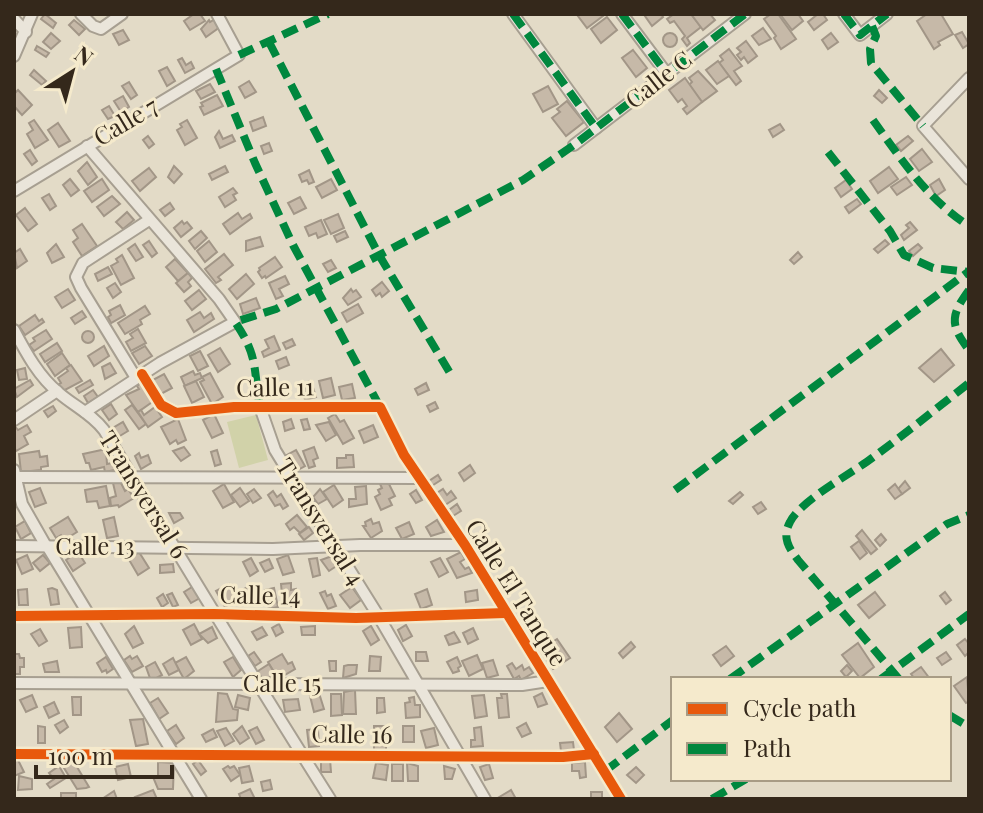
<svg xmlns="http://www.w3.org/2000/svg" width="983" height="813" viewBox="0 0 983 813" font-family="'Playfair Display',serif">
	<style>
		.green { fill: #d1d2a9 }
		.building { fill: #c6b9a8; stroke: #a29687; stroke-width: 2 }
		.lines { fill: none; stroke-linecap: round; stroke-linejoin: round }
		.minor-casing { stroke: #a79f91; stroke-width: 14 }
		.minor { stroke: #eae5da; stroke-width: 10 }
		.quiet { stroke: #00873e; stroke-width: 8; stroke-dasharray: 16 8; stroke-linecap: butt }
		.cycleway-casing { stroke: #f5eacc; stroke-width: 15 }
		.cycleway { stroke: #e8590c; stroke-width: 10 }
		.labels { text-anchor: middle; stroke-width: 6; stroke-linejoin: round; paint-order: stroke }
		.street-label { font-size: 24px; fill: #34281b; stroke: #f5eacc }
	</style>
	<rect width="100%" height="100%" fill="#e3dbc7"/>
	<path class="green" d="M256,415L268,460L239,468L227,422Z"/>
	<g class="building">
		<path d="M45,14L56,23L53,28L41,19Z"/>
		<path d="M194,14H200L205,21L190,30L184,21Z"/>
		<path d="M580,14H602L603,16L587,28L578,16Z"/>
		<path d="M647,14H661L663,17L652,26L645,16Z"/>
		<path d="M674,14H691L701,27L687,38L690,43L687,46L682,39L685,36L674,21L670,23L667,19Z"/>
		<path d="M691,14H710L715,20L703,30Z"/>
		<path d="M771,14H778L796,39L781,49L774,38L776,36L764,19Z"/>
		<path d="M780,14H798L803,21L792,30Z"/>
		<path d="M818,14H823L827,20L814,30L808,22Z"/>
		<path d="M927,14H941L953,34L938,42L940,45L934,49L917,21Z"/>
		<path d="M607,17L617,30L601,43L591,29Z"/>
		<path d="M215,19L220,27L206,37L201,29L209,20L210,22Z"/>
		<path d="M74,20L85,29L79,35L69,25Z"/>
		<path d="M763,28L771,39L759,45L752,36Z"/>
		<path d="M123,30L129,40L119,45L113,34Z"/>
		<path d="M962,32L969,44L963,48L955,35Z"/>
		<circle cx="670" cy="40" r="7"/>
		<path d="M51,33L60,41L51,49L43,42Z"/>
		<path d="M831,33L838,42L828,49L822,40Z"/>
		<path d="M746,41L757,56L748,63L744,57L741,60L737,55L741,52L737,48Z"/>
		<path d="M37,46L49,53L46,57L35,50Z"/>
		<path d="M729,49L742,66L734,71L741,81L736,85L719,63L723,60L720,56Z"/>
		<path d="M633,50L647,68L636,77L622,58Z"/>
		<path d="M182,58L186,65L191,62L194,68L185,73L178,60Z"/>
		<path d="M718,61L729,76L717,84L706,70Z"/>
		<path d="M167,67L175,81L167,86L159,71Z"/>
		<path d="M34,70L46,81L42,85L30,75Z"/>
		<path d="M698,71L717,91L702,102L689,85L692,82L689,78Z"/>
		<path d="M685,78L702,102L687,114L683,109L687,106L682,99L678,102L669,90Z"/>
		<path d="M249,81L256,92L245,98L239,87Z"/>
		<path d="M129,82L137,95L131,99L122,86Z"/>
		<path d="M210,84L215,92L201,99L196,91Z"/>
		<path d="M548,86L558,104L543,112L533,94Z"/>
		<path d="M18,90L32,105L22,115L14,106V94Z"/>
		<path d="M879,90L887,98L882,103L874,96Z"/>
		<path d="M217,95L223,106L204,115L200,107L203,106L201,103Z"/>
		<path d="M123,96L129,107L121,112L114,101Z"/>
		<path d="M567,101L584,122L566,136L552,118L560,112L557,109Z"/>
		<path d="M109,106L115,116L108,119L102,110Z"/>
		<path d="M263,117L266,126L253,131L250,122Z"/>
		<path d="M34,120L48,140L35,148L27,134L33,130L29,123Z"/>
		<path d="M187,120L197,138L185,145L177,130L182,127L180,124Z"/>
		<path d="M58,123L70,141L59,147L48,130Z"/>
		<path d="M780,124L784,130L773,137L769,130Z"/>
		<path d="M219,131L223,139L232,135L235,141L220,148L215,137Z"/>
		<path d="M148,136L154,144L149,148L143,140Z"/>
		<path d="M908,136L913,141L901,151L896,145Z"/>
		<path d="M269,143L272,151L264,154L261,146Z"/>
		<path d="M922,149L932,162L919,171L910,159Z"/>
		<path d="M30,150L37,161L32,165L24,154Z"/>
		<path d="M87,162L97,177L88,185L78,171Z"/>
		<path d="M174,166L182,174L174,183L168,177Z"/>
		<path d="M225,166L228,172L212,180L209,174Z"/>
		<path d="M889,167L898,179L878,193L870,181Z"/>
		<path d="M149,168L156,177L140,191L132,181Z"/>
		<path d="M309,170L314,182L309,184L307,180L302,182L299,175Z"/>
		<path d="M906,177L912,185L897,195L891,187Z"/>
		<path d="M70,179L79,190L71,196L63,185Z"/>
		<path d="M102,179L109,190L92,202L84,191Z"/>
		<path d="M331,179L337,190L322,198L316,187Z"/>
		<path d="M939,179L945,190L936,196L930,185Z"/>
		<path d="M846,180L852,189L841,197L835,188Z"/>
		<path d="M233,188L237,193L233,195L236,200L225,207L219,197Z"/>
		<path d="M49,194L56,206L50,210L42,198Z"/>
		<path d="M112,196L120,204L104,216L97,207Z"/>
		<path d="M300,197L306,208L294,214L288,203Z"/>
		<path d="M857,199L861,204L849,213L845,207Z"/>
		<path d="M170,203L174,209L165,216L160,210Z"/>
		<path d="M25,208L37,224L28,231L16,215Z"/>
		<path d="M127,212L134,220L123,229L116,222Z"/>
		<path d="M238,213L242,219L250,214L252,218L230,234L223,224Z"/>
		<path d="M338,214L344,228L331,234L324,220Z"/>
		<path d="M321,220L327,234L318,238L316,233L309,236L305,227Z"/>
		<path d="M182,221L184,224L187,222L192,228L181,237L174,228Z"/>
		<path d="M910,222L917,230L904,240L901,235L909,228L906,225Z"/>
		<path d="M82,224L97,246L82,256L73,242L78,238L73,230Z"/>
		<path d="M201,231L207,238L195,249L189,241Z"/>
		<path d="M345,231L348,237L337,242L334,236Z"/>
		<path d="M260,237L263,246L246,251V241Z"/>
		<path d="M885,240L889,244L878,253L874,249Z"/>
		<path d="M149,241L157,253L152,257L143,245Z"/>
		<path d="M209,241L217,252L205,262L197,251Z"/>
		<path d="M56,244L64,257L52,263L47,253Z"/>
		<path d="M135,244L143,257L136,261L128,249Z"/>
		<path d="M918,244L922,248L913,256L909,251Z"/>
		<path d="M20,249L27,261L17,268L14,253Z"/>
		<path d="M798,252L802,257L794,264L790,260Z"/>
		<path d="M224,254L233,265L218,277L221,280L216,283L205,269Z"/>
		<path d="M122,255L134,278L121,285L111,266L118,262L116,259Z"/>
		<path d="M275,257L282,267L266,278L265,276L262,278L258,272L260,270L259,268Z"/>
		<path d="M175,259L188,273L178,281L166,267Z"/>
		<path d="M331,260L336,268L328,272L323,264Z"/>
		<path d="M108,267L112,274L98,281L95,274Z"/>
		<path d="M188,273L192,278L188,282L191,286L184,292L176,283Z"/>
		<path d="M246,274L254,284L237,299L229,289Z"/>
		<path d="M285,276L289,284L279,289L283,296L276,299L269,283Z"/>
		<path d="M382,282L389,291L382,297L380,293L376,296L372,290Z"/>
		<path d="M115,283L121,292L113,298L107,288Z"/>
		<path d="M68,289L75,300L62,308L55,297Z"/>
		<path d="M351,289L353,292L356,290L361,297L348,305L343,298Z"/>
		<path d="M199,290L206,299L192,310L185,301Z"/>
		<path d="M256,298L260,308L243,314L240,304Z"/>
		<path d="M358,304L363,313L347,322L342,313Z"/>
		<path d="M120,305L125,315L111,323L108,317L111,315L109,311Z"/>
		<path d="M145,306L150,314L140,320L142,324L125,334L118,323Z"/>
		<path d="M82,311L86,317L75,324L71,318Z"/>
		<path d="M200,312L204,318L211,313L214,319L194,332L187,320Z"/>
		<path d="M35,315L39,321L42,319L44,322L25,335L19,326Z"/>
		<path d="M138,329L146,343L131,351L126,342L133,338L130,334Z"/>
		<path d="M46,330L52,339L34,351L29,345L35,341L33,338Z"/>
		<circle cx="88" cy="337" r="6"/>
		<path d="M274,336L280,350L264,357L262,352L269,348L265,340Z"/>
		<path d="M292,339L295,345L286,349L283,343Z"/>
		<path d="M57,343L62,351L45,362L40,354Z"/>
		<path d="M104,346L109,356L94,366L88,356Z"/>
		<path d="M145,346L152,356L139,364L132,353Z"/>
		<path d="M220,348L230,364L218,372L208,355Z"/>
		<path d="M941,349L954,365L934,382L919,368Z"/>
		<path d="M200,351L208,366L198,371L190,356Z"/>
		<path d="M62,353L70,365L55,376L47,364Z"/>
		<path d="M286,357L289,365L279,369L276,361Z"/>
		<path d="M110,363L116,373L105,379L102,367Z"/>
		<path d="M71,365L82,381L63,391L58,385L61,383L58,378L68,371L66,368Z"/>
		<path d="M25,368L27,379L19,380L17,370Z"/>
		<path d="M193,371L195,375L200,373L202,378L185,386L181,377Z"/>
		<path d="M210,373L223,397L212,404L200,382L204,380L202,377Z"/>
		<path d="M164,374L172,388L159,395L151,381Z"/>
		<path d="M331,378L335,395L323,398L319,381Z"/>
		<path d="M30,380L33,385L17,397L14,389Z"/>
		<path d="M90,380L93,385L79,393L76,388Z"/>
		<path d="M196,381L204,397L192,403L184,386Z"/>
		<path d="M311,381L316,397L305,400L301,384Z"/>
		<path d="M142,382L155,400L138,412L126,395L139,389L137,386Z"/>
		<path d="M426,383L429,390L418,395L415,389Z"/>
		<path d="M352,384L355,398L342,400L339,387Z"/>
		<path d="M93,390L98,397L88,403L84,396Z"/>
		<path d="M435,402L438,408L430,412L427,406Z"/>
		<path d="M111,404L117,414L109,420L102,410Z"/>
		<path d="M132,405L146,424L139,429L125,410Z"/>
		<path d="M53,406L56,411L48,417L44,411Z"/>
		<path d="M155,407L162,417L148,427L138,412L141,410L144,415Z"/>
		<path d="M214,414L223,433L212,438L203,420Z"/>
		<path d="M335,414L340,422L344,420L354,438L343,444L328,418Z"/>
		<path d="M178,419L186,440L178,444L176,440L170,444L161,427Z"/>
		<path d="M291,419L294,428L285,431L283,422Z"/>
		<path d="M307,419L310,429L304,430L301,420Z"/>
		<path d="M123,422L128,431L118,437L111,429Z"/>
		<path d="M329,422L336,435L326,441L316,425Z"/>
		<path d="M14,425L18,430L27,425L31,432L24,436L28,444L16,451L14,446Z"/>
		<path d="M373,425L378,437L364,443L359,431Z"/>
		<path d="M184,447L190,455L181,461L173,451Z"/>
		<path d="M314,447L318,458L313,460L315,466L309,468L303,451Z"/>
		<path d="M106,449L107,464L117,462L119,469L105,472L104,467L91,470L89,463H86L83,454Z"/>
		<path d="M217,450L221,464L215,466L211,452Z"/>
		<path d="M296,450L305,466L296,471L287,455Z"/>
		<path d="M39,451L40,457L47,456L48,466L41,467V470L21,472L19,454Z"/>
		<path d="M139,453L141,458L148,455L151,463L141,469L135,456Z"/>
		<path d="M346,455H353L354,467L337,468V458H346Z"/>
		<path d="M470,465L475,473L464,481L459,473Z"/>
		<path d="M438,475L441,480L430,487L426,483Z"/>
		<path d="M905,481L910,488L902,494L898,489Z"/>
		<path d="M384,482L389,484L395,496L389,499L392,505L381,510L375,497L380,494L378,490L382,488L380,484Z"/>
		<path d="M113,483H121L125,491L128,489L134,498L119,507L118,505L111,506L110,498L116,496Z"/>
		<path d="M224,484L234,502L223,508L213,491Z"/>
		<path d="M895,484L902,494L895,499L888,490Z"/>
		<path d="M334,485L343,500L333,507L323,492Z"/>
		<path d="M106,486L110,506L99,508L97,501L87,502L85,490Z"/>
		<path d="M366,486L367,504L349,507V499H356L355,487Z"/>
		<path d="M40,488L46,503L35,507L29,492Z"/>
		<path d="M240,488L249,501L240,507L231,495Z"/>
		<path d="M254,489L261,498L253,503L247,494Z"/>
		<path d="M320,489L327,499L318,504L313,497Z"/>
		<path d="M443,489L447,495L451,491L456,498L442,507L434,495Z"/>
		<path d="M416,490L422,500L416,503L410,494Z"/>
		<path d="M273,491L277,497L281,494L288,506L283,509L280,504L275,506L268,495Z"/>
		<path d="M740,492L743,495L733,504L729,501Z"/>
		<path d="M761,502L766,509L758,514L753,507Z"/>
		<path d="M457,504L461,511L453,516L449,510Z"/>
		<path d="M169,513H180L183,518L174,523Z"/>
		<path d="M297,515L307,527L300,533L294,527L290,530L286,524Z"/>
		<path d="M68,517L77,532L64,540L61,535L56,538L50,528Z"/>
		<path d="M114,517L118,536L107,538L103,520Z"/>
		<path d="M371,519L373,524L379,522L382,531L371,538L363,526H366L365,522Z"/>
		<path d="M437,520L444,532L431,536L426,527Z"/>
		<path d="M25,521L31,533L21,539L15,527Z"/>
		<path d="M409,522L414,534L402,539L396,528Z"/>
		<path d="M309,527L313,533L304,540L299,534Z"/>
		<path d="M862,530L877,549L871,554L856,536Z"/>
		<path d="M881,534L886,540L880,546L875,540Z"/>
		<path d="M859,541L867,553L860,559L851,547Z"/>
		<path d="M78,552L85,563L73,571L66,560Z"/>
		<path d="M139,552L149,568L138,575L128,558Z"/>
		<path d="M461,552L465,559L460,562L465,569L469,567L472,573L457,578L447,559Z"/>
		<path d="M27,555L33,569L22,574L16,560Z"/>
		<path d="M43,555L50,563L40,571L33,563Z"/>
		<path d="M288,555L294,572L283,575L277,559Z"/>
		<path d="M332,556L338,565L329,571L321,560Z"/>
		<path d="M251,558L258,571L250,576L243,562Z"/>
		<path d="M317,558L320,575L313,577L309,559Z"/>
		<path d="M440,558L448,572L439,577L431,562Z"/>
		<path d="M269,559L273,568L265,572L260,563Z"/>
		<path d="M173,564L174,572L160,573V565Z"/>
		<path d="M291,583V590L296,589L297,606H283L281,584Z"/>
		<path d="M229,584L238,599L225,607L216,591Z"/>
		<path d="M192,587L200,598L191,603L184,592Z"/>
		<path d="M248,587L253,594L247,598L242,590Z"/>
		<path d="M352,587L361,600L350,608L340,595Z"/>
		<path d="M52,588L57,590L59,604L51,605L48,589Z"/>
		<path d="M274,588L278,607L269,609L265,590Z"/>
		<path d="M27,589L28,605H19L18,590Z"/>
		<path d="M427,589L432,605L421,609L415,594Z"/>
		<path d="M477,590L478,600L466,602L465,592Z"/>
		<path d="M325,591L327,596L331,594L336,606L328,609L320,593Z"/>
		<path d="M875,592L885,605L869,618L858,605Z"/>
		<path d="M945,592L951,600L946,604L940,596Z"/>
		<path d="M172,593L178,605L173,607L167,595Z"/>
		<path d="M163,594L168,603L162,607L157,598Z"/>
		<path d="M194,624L202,639L191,645L183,630Z"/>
		<path d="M279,624L283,632L276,636L272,628Z"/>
		<path d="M406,625L412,636L403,641L398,630Z"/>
		<path d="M134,626L143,643L133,648L125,634Z"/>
		<path d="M315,626V635H302L301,627Z"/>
		<path d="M371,626L379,640L371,645L363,631Z"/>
		<path d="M81,627L82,647L70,648L68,628Z"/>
		<path d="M212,627L217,638L208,643L199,634Z"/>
		<path d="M262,627L267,635L257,640L252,632Z"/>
		<path d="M473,628L478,639L468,644L463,633Z"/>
		<path d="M40,629L47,641L39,646L31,634Z"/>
		<path d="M454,632L460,642L449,645L445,636Z"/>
		<path d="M557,639L570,658L553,669L540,650Z"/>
		<path d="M965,639L969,644V652L965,656L957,645Z"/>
		<path d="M631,642L635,647L623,658L619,653Z"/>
		<path d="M858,643L874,667L860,678L842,655Z"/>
		<path d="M726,646L734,656L721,666L713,655Z"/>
		<path d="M254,652L261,662L255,666L248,656Z"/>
		<path d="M416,652H426L428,661H416Z"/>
		<path d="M946,652L951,659L942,665L937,658Z"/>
		<path d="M14,654H19L20,658H24V667H20V674H14Z"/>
		<path d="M282,654L288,664L292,662L295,669L278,679L268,662Z"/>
		<path d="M477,655L483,669L469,676L462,661Z"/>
		<path d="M130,656L132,659L137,656L143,666L132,672L124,660Z"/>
		<path d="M370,656L381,657L380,671H369Z"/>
		<path d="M106,657L113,669L107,673L106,670L102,672L97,663Z"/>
		<path d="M186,657L194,671L184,679L175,663Z"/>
		<path d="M233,657L241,670L233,677L224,662Z"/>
		<path d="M457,657L461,666L458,668L459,671L453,673L447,662Z"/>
		<path d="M173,658L179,670L169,675L163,664Z"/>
		<path d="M493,660L498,675L487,678L482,663Z"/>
		<path d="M57,661L59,672H45L43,664Z"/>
		<path d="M329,661H336V671H330Z"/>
		<path d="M155,662L162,675L151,681L146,667Z"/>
		<path d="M512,663L516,669L522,665L524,670L529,667L533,673L521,680L519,676L514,679L507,666Z"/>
		<path d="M269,664L275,674L263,681L258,671Z"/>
		<path d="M348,665H357L356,674L343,678L344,666Z"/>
		<path d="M847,665L852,671L846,677L841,671Z"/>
		<path d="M921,667L930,679H915L911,674Z"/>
		<path d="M967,677L969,701L966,703L954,686Z"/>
		<path d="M355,690L356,714H343L344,692Z"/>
		<path d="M218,693L227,694L233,709L238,710L237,720L216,722Z"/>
		<path d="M319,693L324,709L314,712L310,696Z"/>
		<path d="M542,693L547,704L538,707L534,697Z"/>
		<path d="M331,694H341L342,715L331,716Z"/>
		<path d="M501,694H507L509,717L499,718L497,698H502Z"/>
		<path d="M32,695L37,707L26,712L20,700Z"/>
		<path d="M238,695L250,698L248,710L235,707Z"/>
		<path d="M484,695L487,716L475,718L472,696Z"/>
		<path d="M72,697H81V715H73Z"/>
		<path d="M414,697L415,705H420V717L406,718L405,703L410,702L409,698Z"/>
		<path d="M158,698L168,713L159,719L150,703Z"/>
		<path d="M377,698H384L385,712L377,713Z"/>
		<path d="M298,699L300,710L285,712L283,700Z"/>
		<path d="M54,702L59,713L49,718L44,707Z"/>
		<path d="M619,713L632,729L617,742L605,727Z"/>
		<path d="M143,719L148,744L136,746L130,720Z"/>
		<path d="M64,720L68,727L60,733L55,725Z"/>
		<path d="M526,723L531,733L522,737L517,728Z"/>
		<path d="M176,725L184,738L176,744L167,731Z"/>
		<path d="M38,726L45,727V743H38Z"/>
		<path d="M242,726L249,738L240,744L233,734Z"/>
		<rect x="374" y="726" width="12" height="25"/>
		<rect x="403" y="726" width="11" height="16"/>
		<path d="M257,727L264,740L256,744L249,731Z"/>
		<path d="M481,727L483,746L471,747V740H475L474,728Z"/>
		<path d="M226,728L234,741L225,746L217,731Z"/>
		<path d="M434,728L438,745L426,748L421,731Z"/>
		<path d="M213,729L217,737L206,742L202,735Z"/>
		<path d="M318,729L319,746L309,747L307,730Z"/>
		<path d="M342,736H353L352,745H346V741H342Z"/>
		<path d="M573,742L574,750L561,751L560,743Z"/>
		<path d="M330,759L331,772H321V760Z"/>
		<path d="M14,760H18L24,772L14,776Z"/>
		<path d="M198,760L206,771L201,775L193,764Z"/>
		<path d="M74,762L89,787L86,788L77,789L64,768Z"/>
		<path d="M158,762L174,763L173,789H158L153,777L158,776Z"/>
		<path d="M585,762L586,777L580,778L579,771H572V763Z"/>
		<path d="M376,763L388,765L386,780L373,778Z"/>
		<path d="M407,763L418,766V781H408Z"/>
		<path d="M128,764L131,777L118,780L115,767Z"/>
		<rect x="392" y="764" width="11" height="17"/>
		<path d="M489,764L493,778L485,780L480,767Z"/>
		<path d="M59,766L66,778L50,788L47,784L54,779L49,773Z"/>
		<path d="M228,766L230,768L234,766L240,775L231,781L223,769Z"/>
		<path d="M249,766L253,781L242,783L239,768Z"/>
		<path d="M444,766L455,769L452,779H445Z"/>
		<path d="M636,767L644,775L636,783L627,775Z"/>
		<path d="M19,776L32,779V789L18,790Z"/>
		<path d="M270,780L272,789L263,791L261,782Z"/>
		<path d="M250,789L255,799H241L239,794Z"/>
		<path d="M153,790L157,799H136L135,797Z"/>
		<path d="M511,790L516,799H496Z"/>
		<path d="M114,791L117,799H102Z"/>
		<rect x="591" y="792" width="11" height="7"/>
		<rect x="61" y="793" width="15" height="6"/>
	</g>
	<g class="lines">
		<g class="minor-casing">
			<g id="minor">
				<path d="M81,14L93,26L101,29L122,14"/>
				<path d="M513,14L596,128"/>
				<path d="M622,14L667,74"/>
				<path d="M844,14L860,35L887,14"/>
				<path d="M14,19L26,32"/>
				<path d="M14,56L32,14"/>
				<path d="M969,78L923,126L969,179"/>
				<path d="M574,145L745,14"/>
				<path d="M14,191L239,55L217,14"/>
				<path d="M14,330C26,353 39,377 59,393C74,406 92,414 104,430C178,554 253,677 330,799"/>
				<path d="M142,374L161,405L176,413L234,407H380L404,455L465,545L621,799"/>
				<path d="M136,378L81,288L76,277L83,263L149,220"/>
				<path d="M260,407L275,450L286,468L379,617L485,799"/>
				<path d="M85,412L160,363L235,322L219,299L87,146"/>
				<path d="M14,420L57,391"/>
				<path d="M14,470L22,504L46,546"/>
				<path d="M16,477L419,478"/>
				<path d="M14,546L273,549L360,545H465"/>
				<path d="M47,546L201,799"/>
				<path d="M14,616L214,614L356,618L505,613"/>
				<path d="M14,683L522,685L548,681"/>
				<path d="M14,754L563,757L594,754"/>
			</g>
		</g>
		<use href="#minor" class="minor"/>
		<g class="quiet">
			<path d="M513,14L596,128"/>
			<path d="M622,14L667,74"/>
			<path d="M844,14L860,35L887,14"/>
			<path d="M872,26L876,36L870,49L871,63L923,126"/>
			<path d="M269,42L379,255L453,378"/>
			<path d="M239,55L328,14"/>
			<path d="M216,69L255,163L293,245L380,407"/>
			<path d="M873,120C901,159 927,199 969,226"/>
			<path d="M828,152L890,231L904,255L933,268L969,272"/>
			<path d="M969,290C950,316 950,325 969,350"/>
			<path d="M260,407C253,369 259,357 235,322L276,309L523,180L574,145L745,14"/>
			<path d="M675,490L968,272"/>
			<path d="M730,679L947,524L969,515"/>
			<path d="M881,679L969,614"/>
			<path d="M899,679L798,560C788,547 782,537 790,522C801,500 851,474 872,458C905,434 937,408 969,383"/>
			<path d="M949,715L969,727"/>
			<path d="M605,771L673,720"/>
			<path d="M712,799L746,779"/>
		</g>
		<g class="cycleway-casing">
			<g id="cycleway">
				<path d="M142,374L161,405L176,413L234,407H380L404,455L465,545L621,799"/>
				<path d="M14,616L214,614L356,618L505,613"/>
				<path d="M14,754L563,757L594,754"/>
			</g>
		</g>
		<use href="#cycleway" class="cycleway"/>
	</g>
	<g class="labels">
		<g class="street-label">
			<text transform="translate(659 80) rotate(-38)" y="8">Calle C</text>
			<text transform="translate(126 122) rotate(-31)" y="8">Calle 7</text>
			<text transform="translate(275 388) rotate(-1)" y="8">Calle 11</text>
			<text transform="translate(143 495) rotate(58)" y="8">Transversal 6</text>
			<text transform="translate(320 522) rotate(58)" y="8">Transversal 4</text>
			<text x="95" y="555">Calle 13</text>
			<text transform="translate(516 593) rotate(58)" y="8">Calle El Tanque</text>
			<text transform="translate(260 596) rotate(1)" y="8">Calle 14</text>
			<text x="282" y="692">Calle 15</text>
			<text transform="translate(352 735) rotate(1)" y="8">Calle 16</text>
		</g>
	</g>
	<rect width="983" height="813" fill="none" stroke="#34281b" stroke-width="32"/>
	<rect x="671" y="677" width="280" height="104" fill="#f5eacc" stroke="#a89c85" stroke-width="2"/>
	<rect x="687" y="703" width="40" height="12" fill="#e8590c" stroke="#a89c85" stroke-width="2"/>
	<text x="743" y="717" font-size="24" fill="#34281b">Cycle path</text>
	<rect x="687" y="743" width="40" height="12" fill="#00873e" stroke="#a89c85" stroke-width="2"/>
	<text x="743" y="757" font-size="24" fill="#34281b">Path</text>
	<g transform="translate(72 72) rotate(36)" stroke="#f5eacc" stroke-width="6" paint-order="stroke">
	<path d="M0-6L14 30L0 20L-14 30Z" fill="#34281b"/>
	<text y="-12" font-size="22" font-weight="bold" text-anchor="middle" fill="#34281b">N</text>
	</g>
	<path d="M36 765v12h136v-12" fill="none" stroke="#34281b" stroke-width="4"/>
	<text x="48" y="765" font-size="24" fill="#34281b" stroke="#f5eacc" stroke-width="6" paint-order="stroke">100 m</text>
</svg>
